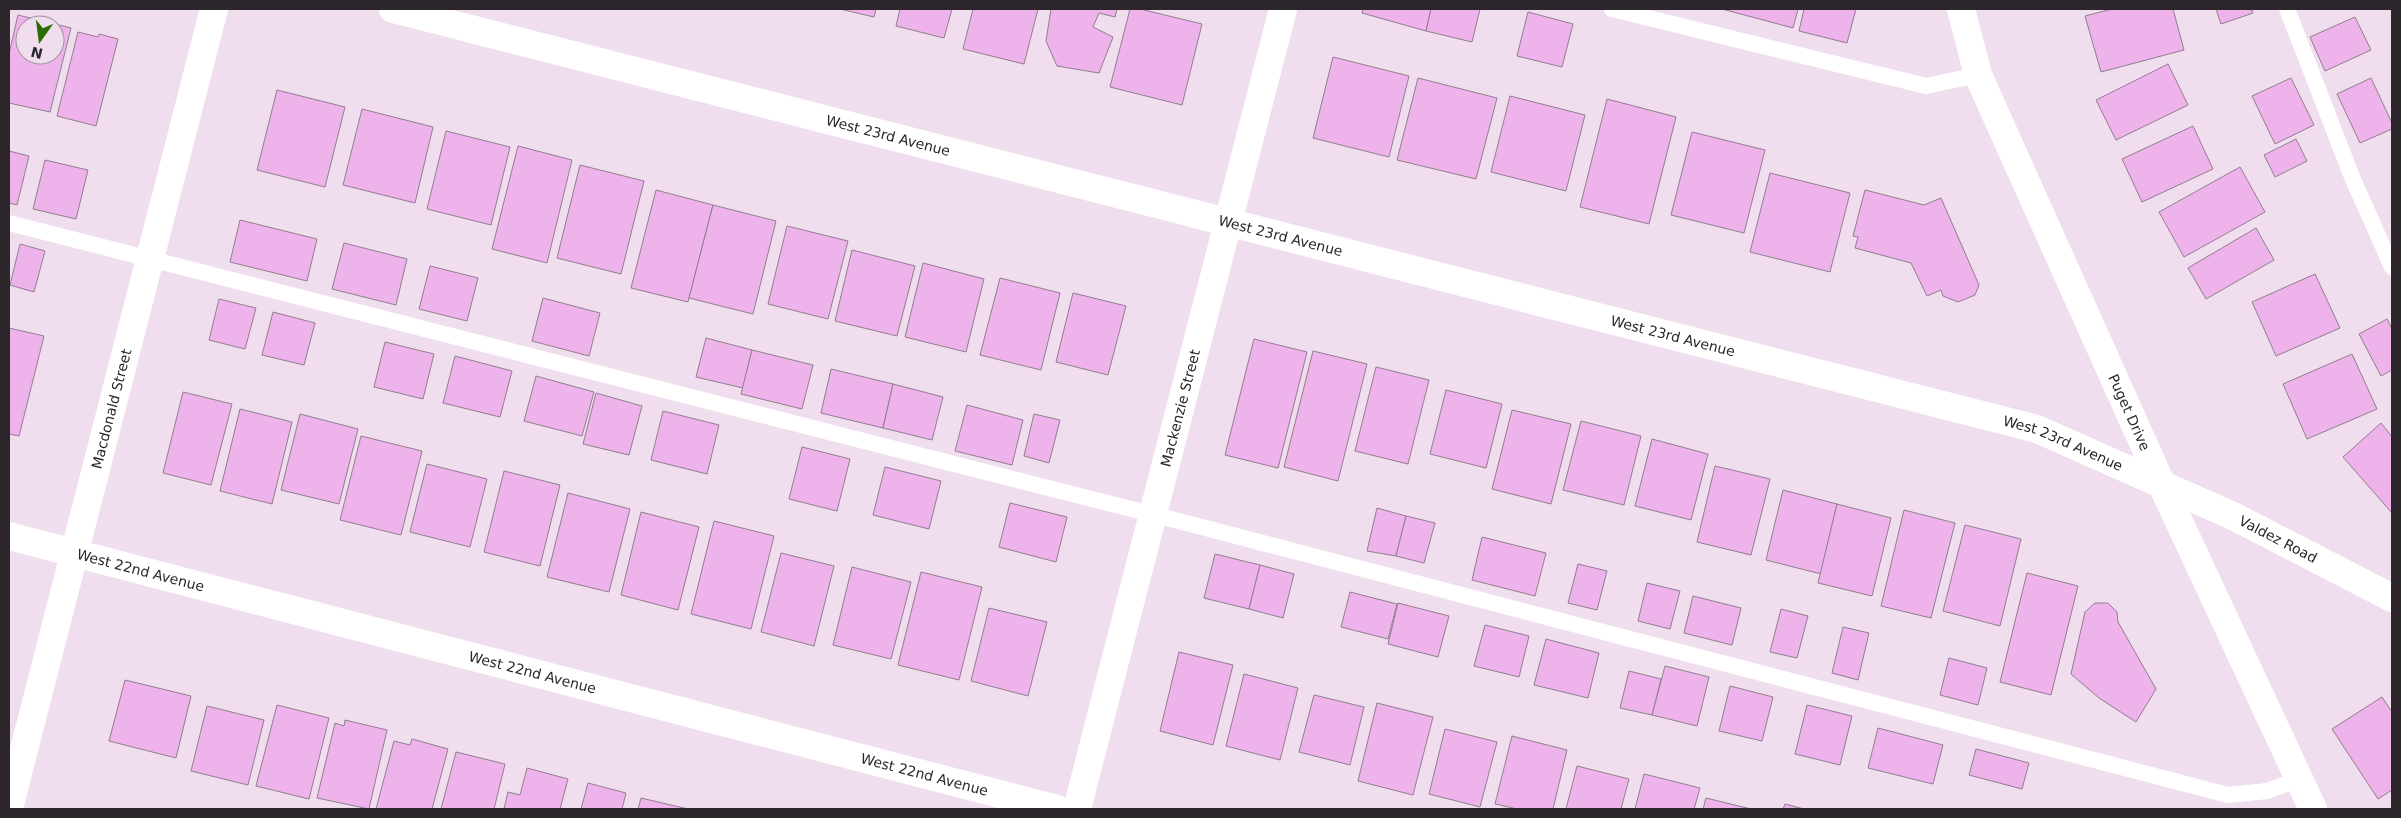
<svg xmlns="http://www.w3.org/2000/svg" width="2401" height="818" viewBox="0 0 2401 818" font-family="'DejaVu Sans',sans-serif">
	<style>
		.building { fill: #efb3eb; stroke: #8f7e8e; fill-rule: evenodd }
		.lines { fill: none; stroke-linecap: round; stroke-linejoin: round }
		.service { stroke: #fff; stroke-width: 16 }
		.minor { stroke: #fff; stroke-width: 28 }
		.tertiary { stroke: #fff; stroke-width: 28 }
		.labels { text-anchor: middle; stroke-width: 4; stroke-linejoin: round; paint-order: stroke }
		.street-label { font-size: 14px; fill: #2c252b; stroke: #f0ddee }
	</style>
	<rect width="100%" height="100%" fill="#f0ddee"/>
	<g class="building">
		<path d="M840,9H876L874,17Z"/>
		<path d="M900,9H952L944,38L896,26Z"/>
		<path d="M973,9H1038L1024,64L963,49Z"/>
		<path d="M1051,9H1117L1115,17L1099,13L1093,27L1113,37L1099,73L1057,66L1046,41Z"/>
		<path d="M1130,9H1140L1202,24L1182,105L1110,87Z"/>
		<path d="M1363,9H1431L1426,31L1362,13Z"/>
		<path d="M1431,9H1480L1472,42L1426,31Z"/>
		<path d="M1722,9H1798L1793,28Z"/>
		<path d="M1804,9H1856L1847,43L1799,31Z"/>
		<path d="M2112,9H2173L2184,50L2101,72L2085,16Z"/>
		<path d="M2216,9H2251L2253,13L2221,24Z"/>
		<path d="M1528,12L1573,24L1562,67L1517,56Z"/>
		<path d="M18,15L71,28L50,112L9,103V54ZM25,25H55V55H25Z"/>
		<path d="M2355,17L2371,50L2325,71L2310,37Z"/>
		<path d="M78,32L98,37L99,34L118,39L96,126L57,116Z"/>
		<path d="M1333,57L1409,76L1389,157L1313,138Z"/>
		<path d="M2168,64L2188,105L2116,140L2096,100Z"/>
		<path d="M1418,78L1497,98L1476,179L1397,160Z"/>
		<path d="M2291,78L2314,125L2275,144L2252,96Z"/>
		<path d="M2371,78L2392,123V129L2360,143L2337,94Z"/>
		<path d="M277,90L345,107L325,187L257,170Z"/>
		<path d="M1510,96L1585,115L1566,191L1491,172Z"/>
		<path d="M1607,99L1676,117L1649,224L1580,207Z"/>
		<path d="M362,109L433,127L415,203L343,185Z"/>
		<path d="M2193,126L2213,169L2142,202L2122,159Z"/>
		<path d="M446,131L510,147L491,225L427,209Z"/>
		<path d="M1692,132L1765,150L1744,233L1671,215Z"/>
		<path d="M2296,139L2307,161L2275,177L2264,155Z"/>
		<path d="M518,146L572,160L547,263L492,249Z"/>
		<path d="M9,151L29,156L17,205L9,203Z"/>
		<path d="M45,160L88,170L76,219L33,209Z"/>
		<path d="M580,165L644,181L621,274L557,258Z"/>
		<path d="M2240,167L2265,212L2184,257L2159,212Z"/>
		<path d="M1770,173L1850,193L1830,272L1750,252Z"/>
		<path d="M656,190L713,205L688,302L631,288Z"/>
		<path d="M1865,190L1924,205L1941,198L1979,285L1975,295L1958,302L1943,296L1941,290L1927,296L1911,263L1855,248L1858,237L1853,236Z"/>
		<path d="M713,205L776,221L753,314L689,298Z"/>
		<path d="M240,220L317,239L307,281L230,262Z"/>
		<path d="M787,226L848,241L828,319L768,304Z"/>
		<path d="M2256,228L2274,260L2206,299L2188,268Z"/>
		<path d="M344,243L407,259L396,305L332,289Z"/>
		<path d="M20,244L45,251L34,292L10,285Z"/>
		<path d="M852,250L915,266L897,336L835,321Z"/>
		<path d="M923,263L984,279L966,352L905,337Z"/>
		<path d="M430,266L478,278L467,321L419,309Z"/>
		<path d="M2315,274L2340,328L2276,356L2252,302Z"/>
		<path d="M1000,278L1060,293L1041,370L980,355Z"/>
		<path d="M1073,293L1126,306L1108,375L1056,362Z"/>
		<path d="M543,298L600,313L589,356L532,341Z"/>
		<path d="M219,299L256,308L245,349L209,340Z"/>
		<path d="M273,312L315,323L304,365L262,355Z"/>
		<path d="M2387,319L2392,329V370L2381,376L2359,334Z"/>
		<path d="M9,328L44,336L19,436L9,434Z"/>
		<path d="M706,338L752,350L743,388L696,377Z"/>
		<path d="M1254,339L1307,352L1278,468L1225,455Z"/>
		<path d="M385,342L434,354L423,399L374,387Z"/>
		<path d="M752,350L813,365L802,409L741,394Z"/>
		<path d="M1313,351L1367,364L1338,481L1284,467Z"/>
		<path d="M2352,354L2377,409L2307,439L2283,384Z"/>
		<path d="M455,356L512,371L500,417L443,403Z"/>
		<path d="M1376,367L1429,380L1408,464L1355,451Z"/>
		<path d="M831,369L893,384L883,428L821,413Z"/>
		<path d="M536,376L594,392L582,436L524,421Z"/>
		<path d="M893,384L943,397L932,440L883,428Z"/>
		<path d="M1446,390L1502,404L1486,468L1430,454Z"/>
		<path d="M183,392L232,404L211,485L163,473Z"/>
		<path d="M596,393L642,406L629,455L583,444Z"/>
		<path d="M967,405L1023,420L1012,465L955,451Z"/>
		<path d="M240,409L292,422L272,504L220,491Z"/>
		<path d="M1512,410L1571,424L1551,504L1492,489Z"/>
		<path d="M663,411L719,425L707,474L651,460Z"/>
		<path d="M300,414L358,429L339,504L281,490Z"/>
		<path d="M1034,414L1060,420L1049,463L1024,456Z"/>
		<path d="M1581,421L1641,436L1624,505L1563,490Z"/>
		<path d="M2381,423L2392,437V513L2343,457Z"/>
		<path d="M361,436L422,451L401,535L340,520Z"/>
		<path d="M1652,439L1708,454L1691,520L1635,506Z"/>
		<path d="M802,447L850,459L837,511L789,499Z"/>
		<path d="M427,464L487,479L470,547L410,532Z"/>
		<path d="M1715,466L1770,479L1751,555L1697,542Z"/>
		<path d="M885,467L941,481L929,529L873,515Z"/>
		<path d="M504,471L560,485L540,566L484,552Z"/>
		<path d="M1783,490L1837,504L1821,574L1766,560Z"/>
		<path d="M568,493L630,509L609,592L547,577Z"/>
		<path d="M1010,503L1067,517L1056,562L999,547Z"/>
		<path d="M1837,504L1891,518L1872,596L1818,583Z"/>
		<path d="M1377,508L1406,516L1396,556L1367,551Z"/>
		<path d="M1904,510L1955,523L1931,618L1881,606Z"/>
		<path d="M641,512L699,527L678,610L621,595Z"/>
		<path d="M1406,516L1435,523L1424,563L1396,556Z"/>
		<path d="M714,521L774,536L751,629L691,614Z"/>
		<path d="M1965,525L2021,539L2000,626L1943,611Z"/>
		<path d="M1482,537L1546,553L1535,596L1472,580Z"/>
		<path d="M781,553L834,566L814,646L761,632Z"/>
		<path d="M1215,554L1260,565L1249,609L1204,598Z"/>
		<path d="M1578,564L1607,571L1597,610L1568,603Z"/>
		<path d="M1260,565L1294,574L1283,618L1249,609Z"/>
		<path d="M852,567L911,582L891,659L833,645Z"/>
		<path d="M921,572L982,587L959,680L898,665Z"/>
		<path d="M2027,573L2078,586L2051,695L2000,682Z"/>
		<path d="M1647,583L1680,591L1670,629L1638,621Z"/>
		<path d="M1350,592L1397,604L1388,639L1341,627Z"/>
		<path d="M1693,596L1741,608L1732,645L1684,633Z"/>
		<path d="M1398,603L1449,616L1438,657L1388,644Z"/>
		<path d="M2095,603H2108L2117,612L2118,622L2156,689L2136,722L2099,698L2071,674L2085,612Z"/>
		<path d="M989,608L1047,622L1028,696L971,681Z"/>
		<path d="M1781,609L1808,616L1797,658L1770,652Z"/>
		<path d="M1485,625L1529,636L1519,677L1474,666Z"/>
		<path d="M1843,627L1869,633L1858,680L1832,673Z"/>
		<path d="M1546,639L1599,653L1588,698L1534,685Z"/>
		<path d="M1179,652L1233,665L1213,745L1160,731Z"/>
		<path d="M1949,658L1987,668L1978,705L1940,695Z"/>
		<path d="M1665,666L1709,677L1697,726L1652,715Z"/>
		<path d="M1629,671L1661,679L1652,715L1620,708Z"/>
		<path d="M1244,674L1298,688L1280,760L1226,746Z"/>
		<path d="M125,680L191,696L176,758L109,741Z"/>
		<path d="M1730,686L1773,697L1762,741L1719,731Z"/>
		<path d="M1314,695L1364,707L1350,765L1299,752Z"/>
		<path d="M2382,697L2392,712V790L2378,799L2332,729Z"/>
		<path d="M1377,703L1433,717L1413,795L1358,781Z"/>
		<path d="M277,705L329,718L309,799L256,786Z"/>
		<path d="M1807,705L1852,716L1840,765L1795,754Z"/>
		<path d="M207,706L264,720L248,785L191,771Z"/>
		<path d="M345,720L387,730L369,809L317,798L335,723L344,726Z"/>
		<path d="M1878,728L1943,745L1933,784L1868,768Z"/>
		<path d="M1445,729L1497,742L1480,807L1429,794Z"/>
		<path d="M1512,736L1567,750L1553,809H1517L1495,804Z"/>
		<path d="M412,739L448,749L432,809H376L394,741L410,745Z"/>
		<path d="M1976,749L2029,763L2022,789L1969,775Z"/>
		<path d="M456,752L505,764L494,809H441Z"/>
		<path d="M1577,766L1629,779L1621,809H1566Z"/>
		<path d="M527,768L568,779L560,809H504L508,792L520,795Z"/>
		<path d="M1644,774L1700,788L1694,809H1635Z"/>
		<path d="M588,783L626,793L622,809H581Z"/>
		<path d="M641,798L688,809H638Z"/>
		<path d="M1706,798L1751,809H1703Z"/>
		<path d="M1785,804L1804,809H1783Z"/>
	</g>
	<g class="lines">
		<g class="service">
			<path d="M1612,9L1926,86L1978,75"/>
			<path d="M2287,9L2352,177L2392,267"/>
			<path d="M9,223L1194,525L2228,795L2267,791L2300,779"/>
		</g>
		<g class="minor">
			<path id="s1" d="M393,9L2037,429L2233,516L2392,598"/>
			<path id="s2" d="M1961,9L1978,75L2162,485L2313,809"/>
			<path id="s3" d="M9,536L1057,809"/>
			<path id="s4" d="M1077,809L1283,9"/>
		</g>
		<path class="tertiary" id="s5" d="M9,808L214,9"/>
	</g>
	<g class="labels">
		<g class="street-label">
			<text dy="5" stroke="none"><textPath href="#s1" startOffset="511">West 23rd Avenue</textPath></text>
			<text dy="5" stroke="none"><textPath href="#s1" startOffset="916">West 23rd Avenue</textPath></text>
			<text dy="5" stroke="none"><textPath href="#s1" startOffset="1321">West 23rd Avenue</textPath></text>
			<text dy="5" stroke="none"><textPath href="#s5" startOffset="412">Macdonald Street</textPath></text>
			<text dy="5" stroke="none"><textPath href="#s4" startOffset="414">Mackenzie Street</textPath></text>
			<text dy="5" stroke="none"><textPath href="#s2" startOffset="438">Puget Drive</textPath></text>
			<text dy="5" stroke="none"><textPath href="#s1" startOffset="1726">West 23rd Avenue</textPath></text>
			<text dy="5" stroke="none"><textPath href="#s1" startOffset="1962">Valdez Road</textPath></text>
			<text dy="5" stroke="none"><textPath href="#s3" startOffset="136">West 22nd Avenue</textPath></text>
			<text dy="5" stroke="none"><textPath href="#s3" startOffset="541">West 22nd Avenue</textPath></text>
			<text dy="5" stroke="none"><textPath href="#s3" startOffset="946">West 22nd Avenue</textPath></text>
		</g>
	</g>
	<rect width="2401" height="818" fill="none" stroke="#2c252b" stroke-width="20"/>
	<g transform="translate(40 40) rotate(194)"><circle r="24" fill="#f0ddee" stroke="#a293a0"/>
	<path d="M0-4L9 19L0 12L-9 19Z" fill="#2b6c00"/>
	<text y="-8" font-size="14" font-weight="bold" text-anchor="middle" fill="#2c252b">N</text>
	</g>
</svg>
